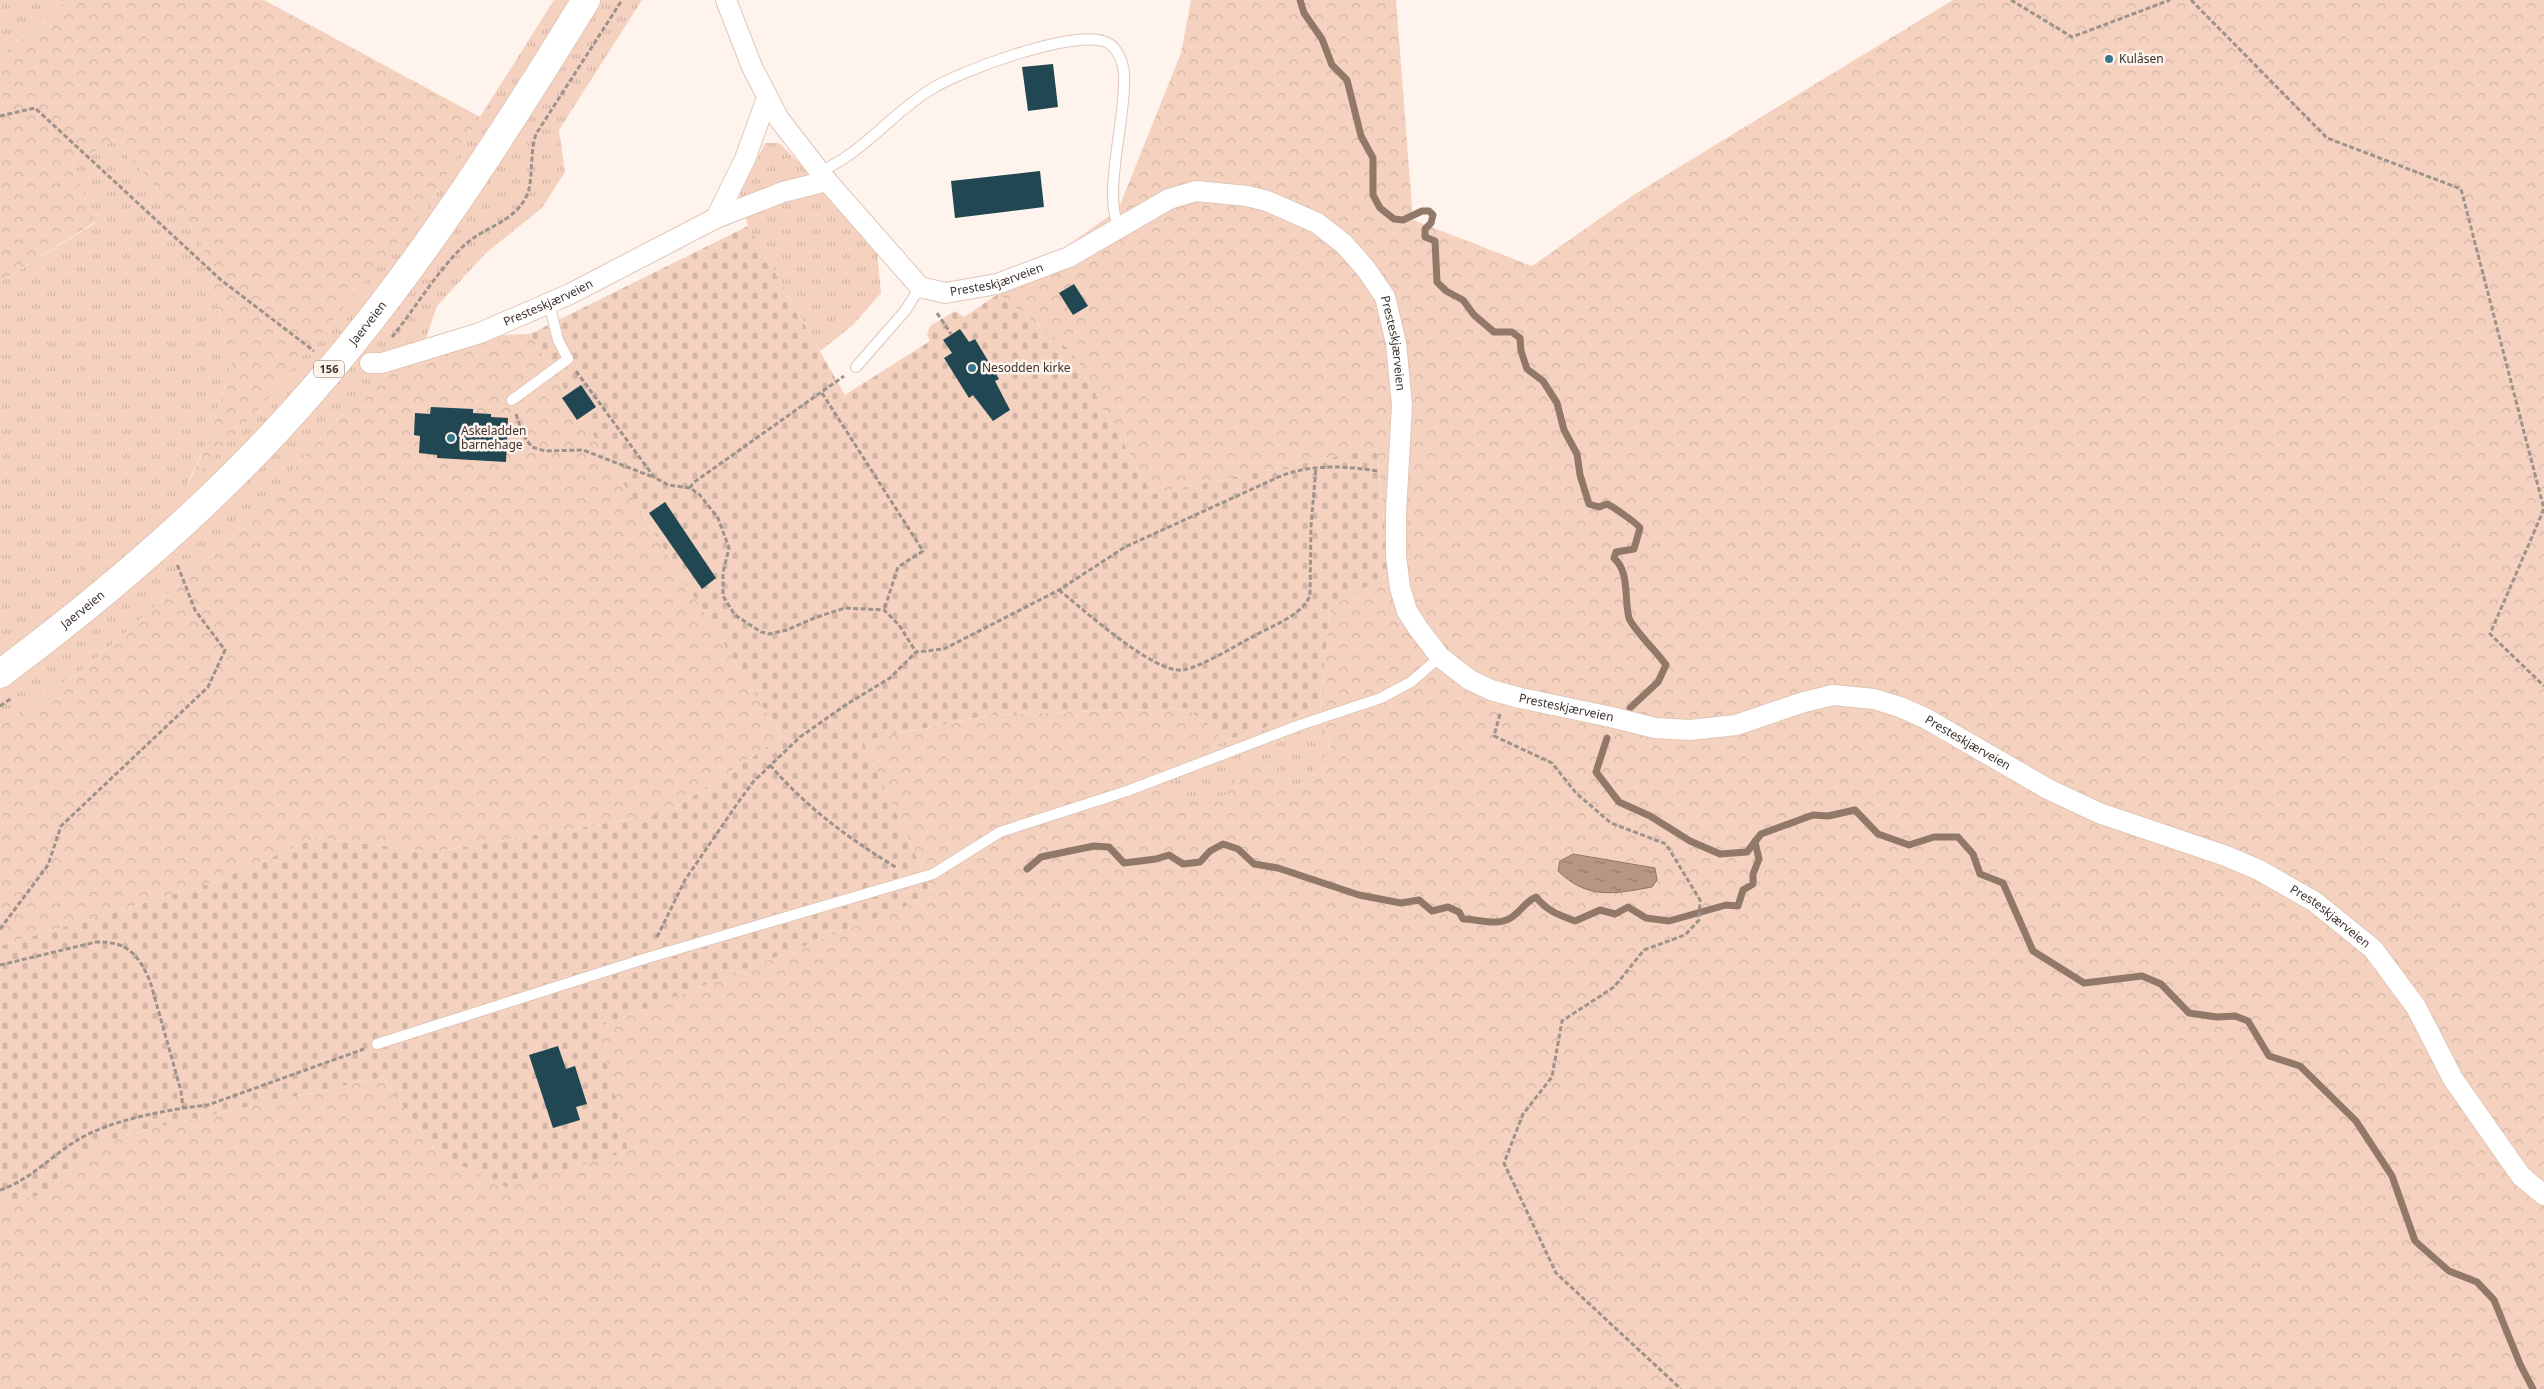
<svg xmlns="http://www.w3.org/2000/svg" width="2544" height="1389" viewBox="0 0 2544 1389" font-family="'Noto Sans',sans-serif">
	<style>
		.grass { fill: url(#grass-tufts) }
		.forest { fill: url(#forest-crowns) }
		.cemetery { fill: url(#cemetery-stones) }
		.water { fill: url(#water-ripples); stroke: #927869 }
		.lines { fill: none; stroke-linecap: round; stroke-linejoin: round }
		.stream { stroke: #927869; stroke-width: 7 }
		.building { fill: #204752 }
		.service-casing { stroke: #e1c6b7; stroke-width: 12 }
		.minor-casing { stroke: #e1c6b7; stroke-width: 22 }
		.primary-casing { stroke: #e1c6b7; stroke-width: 30 }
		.path { stroke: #9e928c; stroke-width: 3; stroke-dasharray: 5 2.5; stroke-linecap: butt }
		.service { stroke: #fff; stroke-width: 10 }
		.minor { stroke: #fff; stroke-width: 20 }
		.primary { stroke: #fff; stroke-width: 28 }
		.poi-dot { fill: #36778a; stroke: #fff3ed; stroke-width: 2 }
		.labels { text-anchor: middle; stroke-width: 5; stroke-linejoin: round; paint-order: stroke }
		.shield { fill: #fff3ed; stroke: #776c66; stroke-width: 1 }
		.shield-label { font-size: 11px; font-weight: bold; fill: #3d322c }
		.poi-label { font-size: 12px; fill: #3d322c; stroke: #fff3ed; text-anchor: start }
		.street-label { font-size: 12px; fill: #3d322c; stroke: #fff3ed }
	</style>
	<defs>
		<pattern id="grass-tufts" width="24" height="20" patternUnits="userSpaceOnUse" patternTransform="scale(1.25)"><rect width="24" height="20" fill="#f4d2bf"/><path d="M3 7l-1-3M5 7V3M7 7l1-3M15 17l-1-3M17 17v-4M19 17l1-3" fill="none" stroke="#d2b5a4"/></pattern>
		<pattern id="forest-crowns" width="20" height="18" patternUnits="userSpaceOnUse" patternTransform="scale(1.25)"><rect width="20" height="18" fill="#f4d2bf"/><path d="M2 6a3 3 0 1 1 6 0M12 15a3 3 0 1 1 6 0" fill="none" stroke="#d2b5a4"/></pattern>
		<pattern id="cemetery-stones" width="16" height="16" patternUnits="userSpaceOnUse" patternTransform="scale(1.25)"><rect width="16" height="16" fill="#f4d2bf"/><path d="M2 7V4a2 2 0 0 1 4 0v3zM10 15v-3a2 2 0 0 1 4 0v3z" fill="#d2b5a4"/></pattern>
		<pattern id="water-ripples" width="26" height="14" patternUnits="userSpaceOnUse" patternTransform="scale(1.25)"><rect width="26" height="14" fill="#b79683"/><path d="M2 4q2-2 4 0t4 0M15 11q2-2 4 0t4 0" fill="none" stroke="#967b6b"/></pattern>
	</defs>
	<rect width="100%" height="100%" fill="#fff3ed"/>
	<g class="grass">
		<path d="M0,0H72L0,55Z"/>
		<path d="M554,0H642L559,130L565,172L542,208L486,253L437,306L426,338L340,417L233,536L87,667L0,726V282L95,223L73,166L113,140L199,235L232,362L213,428L187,485L428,206L480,117Z"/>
		<path d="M765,143H779L851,214L877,251L881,293L853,325L820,351L748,226L740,194Z"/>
		<path d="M1320,709L1331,750L1301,786L1283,782L1271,758L1243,768L1228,795L1167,802L1181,762L1225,741Z"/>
	</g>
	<g class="forest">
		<path d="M72,0H264L480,117L428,206L269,397L187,487L213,428L232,362L199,235L113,140L73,166L95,222L0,282V55Z"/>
		<path d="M1191,0H1396L1413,220L1532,266L1635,194L1953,0H2544V1389H0V1202L44,1195L91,1147L151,1128L383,1077L436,1153L598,1027L934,895L863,741L989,715L1187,708L1225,741L1181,762L1168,801L1227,795L1243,768L1271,758L1283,782L1301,786L1331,749L1320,709L1330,607L1389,574L1377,448L1152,494L1071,351L998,294L1118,210L1181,53Z"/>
		<path d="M530,334L782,737L668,813L433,852L316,838L215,882L0,946V726L87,667L233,536L340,417L426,338Z"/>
	</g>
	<path class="cemetery" d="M748,226L845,395L930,341L927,335L930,326L955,311L964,317L998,294L1071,351L1152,494L1377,448L1389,574L1330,607L1320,709L1225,741L1187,708L989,715L863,741L934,895L598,1027L628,1151L506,1187L436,1153L383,1077L151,1128L91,1147L44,1195L0,1202V946L215,882L316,838L433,852L668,813L782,737L530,334Z"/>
	<path class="water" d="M1573,854L1655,868L1657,880L1652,887C1614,894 1588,900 1558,871L1560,861Z"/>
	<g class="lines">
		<g class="stream">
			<path d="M1300,0L1304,13L1322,39L1332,65L1347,80L1361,136L1373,158V195L1380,208L1394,219L1403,220L1422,211H1429L1433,215L1431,223L1425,229V237L1435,241L1437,282L1446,291L1463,300L1474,315L1494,332H1512L1520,338L1521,351L1527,369L1543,381L1557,403L1564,430L1577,454L1580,475L1589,504L1599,507L1607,504C1612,506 1638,524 1640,528L1634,549L1616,552L1614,558C1630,572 1624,600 1629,618C1632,628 1658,653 1666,665L1658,682L1630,708"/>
			<path d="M1607,738L1596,772L1619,802L1650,816L1690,841L1720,854L1747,852L1761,834L1813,815L1828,816L1855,810L1878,834L1909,845L1934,837H1958L1973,854L1980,874L2003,883L2033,951L2084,983L2142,976L2161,984L2189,1013L2217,1017L2235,1016L2248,1021L2269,1056L2300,1066L2356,1121L2392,1176L2415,1241L2449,1271L2477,1282L2494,1300L2520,1364L2533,1389"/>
			<path d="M1027,869L1041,857L1094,846L1109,847L1124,863L1156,859L1169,855L1183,864L1200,862L1210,851L1223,844L1238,849L1254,864L1278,868L1359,895L1401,903L1419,900L1432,911L1448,907L1459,912L1463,919C1478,919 1499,927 1512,917C1522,910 1525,902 1536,897C1547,911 1559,915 1575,921L1600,910L1615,914L1628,907L1646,918L1669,921L1726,905L1738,906L1743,890L1753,884V874L1759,859L1755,842"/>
		</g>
	</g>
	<g class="building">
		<path d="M1053,64L1058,107L1028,111L1022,67Z"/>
		<path d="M1040,171L1044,207L955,218L951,181Z"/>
		<path d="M1074,284L1088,306L1073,315L1059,293Z"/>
		<path d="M960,329L969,342L975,339L999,379L995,381L1010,410L993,421L973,395L969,398L944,358L952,353L943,340Z"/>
		<path d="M581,385L596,407L577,420L562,398Z"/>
		<path d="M431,407L473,409V413L491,414V417L508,418L506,462L437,458V455L419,453L420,436L414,435L415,413L430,414Z"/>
		<path d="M665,502L716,578L702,589L649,513Z"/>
		<path d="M558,1046L566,1069L575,1066L587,1104L576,1107L580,1120L553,1128L529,1055Z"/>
	</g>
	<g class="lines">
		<g class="service-casing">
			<g id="service">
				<path d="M821,171C864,152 891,114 930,90C959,71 1069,31 1103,41C1116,44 1123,61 1124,74C1127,115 1102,195 1119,227"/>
				<path d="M856,367L905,311L920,287"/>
				<path d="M512,400L568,359L558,340L549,303"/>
				<path d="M377,1044L647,958L933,874L1000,832L1127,791L1300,725L1381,698L1411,682L1440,657"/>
			</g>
		</g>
		<g class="minor-casing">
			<g id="minor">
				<path id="s1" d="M726,0L752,67L779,119L827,181L920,287L945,293L997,284L1069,257L1169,199L1196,191L1247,196L1267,201L1317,223L1344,244L1366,269L1385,297L1396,343L1402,405L1396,513V556L1400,588L1407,611L1418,628L1440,657L1470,680L1491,690L1520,698L1611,717L1655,728L1690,730L1736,725L1804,702L1833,695L1874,699L1900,707L1925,718L2048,789L2099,813L2226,856L2259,870L2315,902L2373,949L2416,1007L2453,1079L2521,1176L2544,1195"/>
				<path d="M716,218L745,159L767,98"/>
				<path id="s2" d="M370,363H382L480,333L570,294L716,218L783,192L827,181"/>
			</g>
		</g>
		<g class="primary-casing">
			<g id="primary">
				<path id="s3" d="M0,674C99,600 194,520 278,429C398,300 494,150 586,0"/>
			</g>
		</g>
		<g class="path">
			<path d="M2011,0L2072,37L2170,0"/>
			<path d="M2191,0L2327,138L2461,189L2544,509L2490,634L2544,686"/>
			<path d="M0,116L35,108L221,280L314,351"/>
			<path d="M937,313L951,334"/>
			<path d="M392,337C415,309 447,255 475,237C493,225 516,218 526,197C534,182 529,155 536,134L622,0"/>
			<path d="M576,371L654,477L668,485L690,488L699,494L718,518L729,548L723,573V596L735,615L761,632L769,634L787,630L817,617L845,608L884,610L899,625L916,652"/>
			<path d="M822,393L923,551L898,567L884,610"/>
			<path d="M516,414L523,435L532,447L545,451L583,450L653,477"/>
			<path d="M690,488L693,483L844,376"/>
			<path d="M1059,590C1083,609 1154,674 1183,670C1201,667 1235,646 1252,637C1271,626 1300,617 1310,596L1311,526L1316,467"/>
			<path d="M0,706L12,698"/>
			<path d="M1500,714L1494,736L1552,763L1576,793L1611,823L1666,844L1700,900L1699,920L1685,935L1644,950L1614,987L1562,1021L1552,1077L1523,1114L1504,1163L1556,1273L1681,1389"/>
			<path d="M770,765C807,808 848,838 897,868"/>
			<path d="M0,929L48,865L61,826L208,687L225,650L195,610L177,564"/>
			<path d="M657,937L685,880L737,804L753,782L800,737L847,704L890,678L916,652L944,649L1059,590L1125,547L1283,475C1316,464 1344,466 1378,471"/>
			<path d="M0,965L96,942C127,941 138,954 150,981L181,1091L183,1108"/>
			<path d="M0,1190C30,1180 50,1157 76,1141C108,1120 170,1109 208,1105L364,1049"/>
		</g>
		<use href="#service" class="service"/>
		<use href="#minor" class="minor"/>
		<use href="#primary" class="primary"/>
	</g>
	<g class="poi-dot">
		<circle cx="2109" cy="59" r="5"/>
		<circle cx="972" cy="368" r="5"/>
		<circle cx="451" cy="438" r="5"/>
	</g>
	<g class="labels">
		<rect class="shield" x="314" y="360.5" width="30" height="17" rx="4"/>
		<g class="shield-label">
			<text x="329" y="373">156</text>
		</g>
		<g class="poi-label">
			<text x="2119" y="63">Kulåsen</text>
			<text x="982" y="372">Nesodden kirke</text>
			<text x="461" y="435">Askeladden<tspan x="461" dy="14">barnehage</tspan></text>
		</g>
		<g class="street-label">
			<text dy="4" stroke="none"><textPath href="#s1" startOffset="429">Presteskjærveien</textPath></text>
			<text dy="4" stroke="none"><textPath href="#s2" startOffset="189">Presteskjærveien</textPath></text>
			<text dy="4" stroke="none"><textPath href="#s3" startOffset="510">Jaerveien</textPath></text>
			<text dy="4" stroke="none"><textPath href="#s1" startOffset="924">Presteskjærveien</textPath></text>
			<text dy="4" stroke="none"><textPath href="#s3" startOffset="105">Jaerveien</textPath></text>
			<text dy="4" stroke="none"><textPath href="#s1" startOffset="1389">Presteskjærveien</textPath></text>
			<text dy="4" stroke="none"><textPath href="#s1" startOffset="1808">Presteskjærveien</textPath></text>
			<text dy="4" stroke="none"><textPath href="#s1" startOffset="2212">Presteskjærveien</textPath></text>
		</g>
	</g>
</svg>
